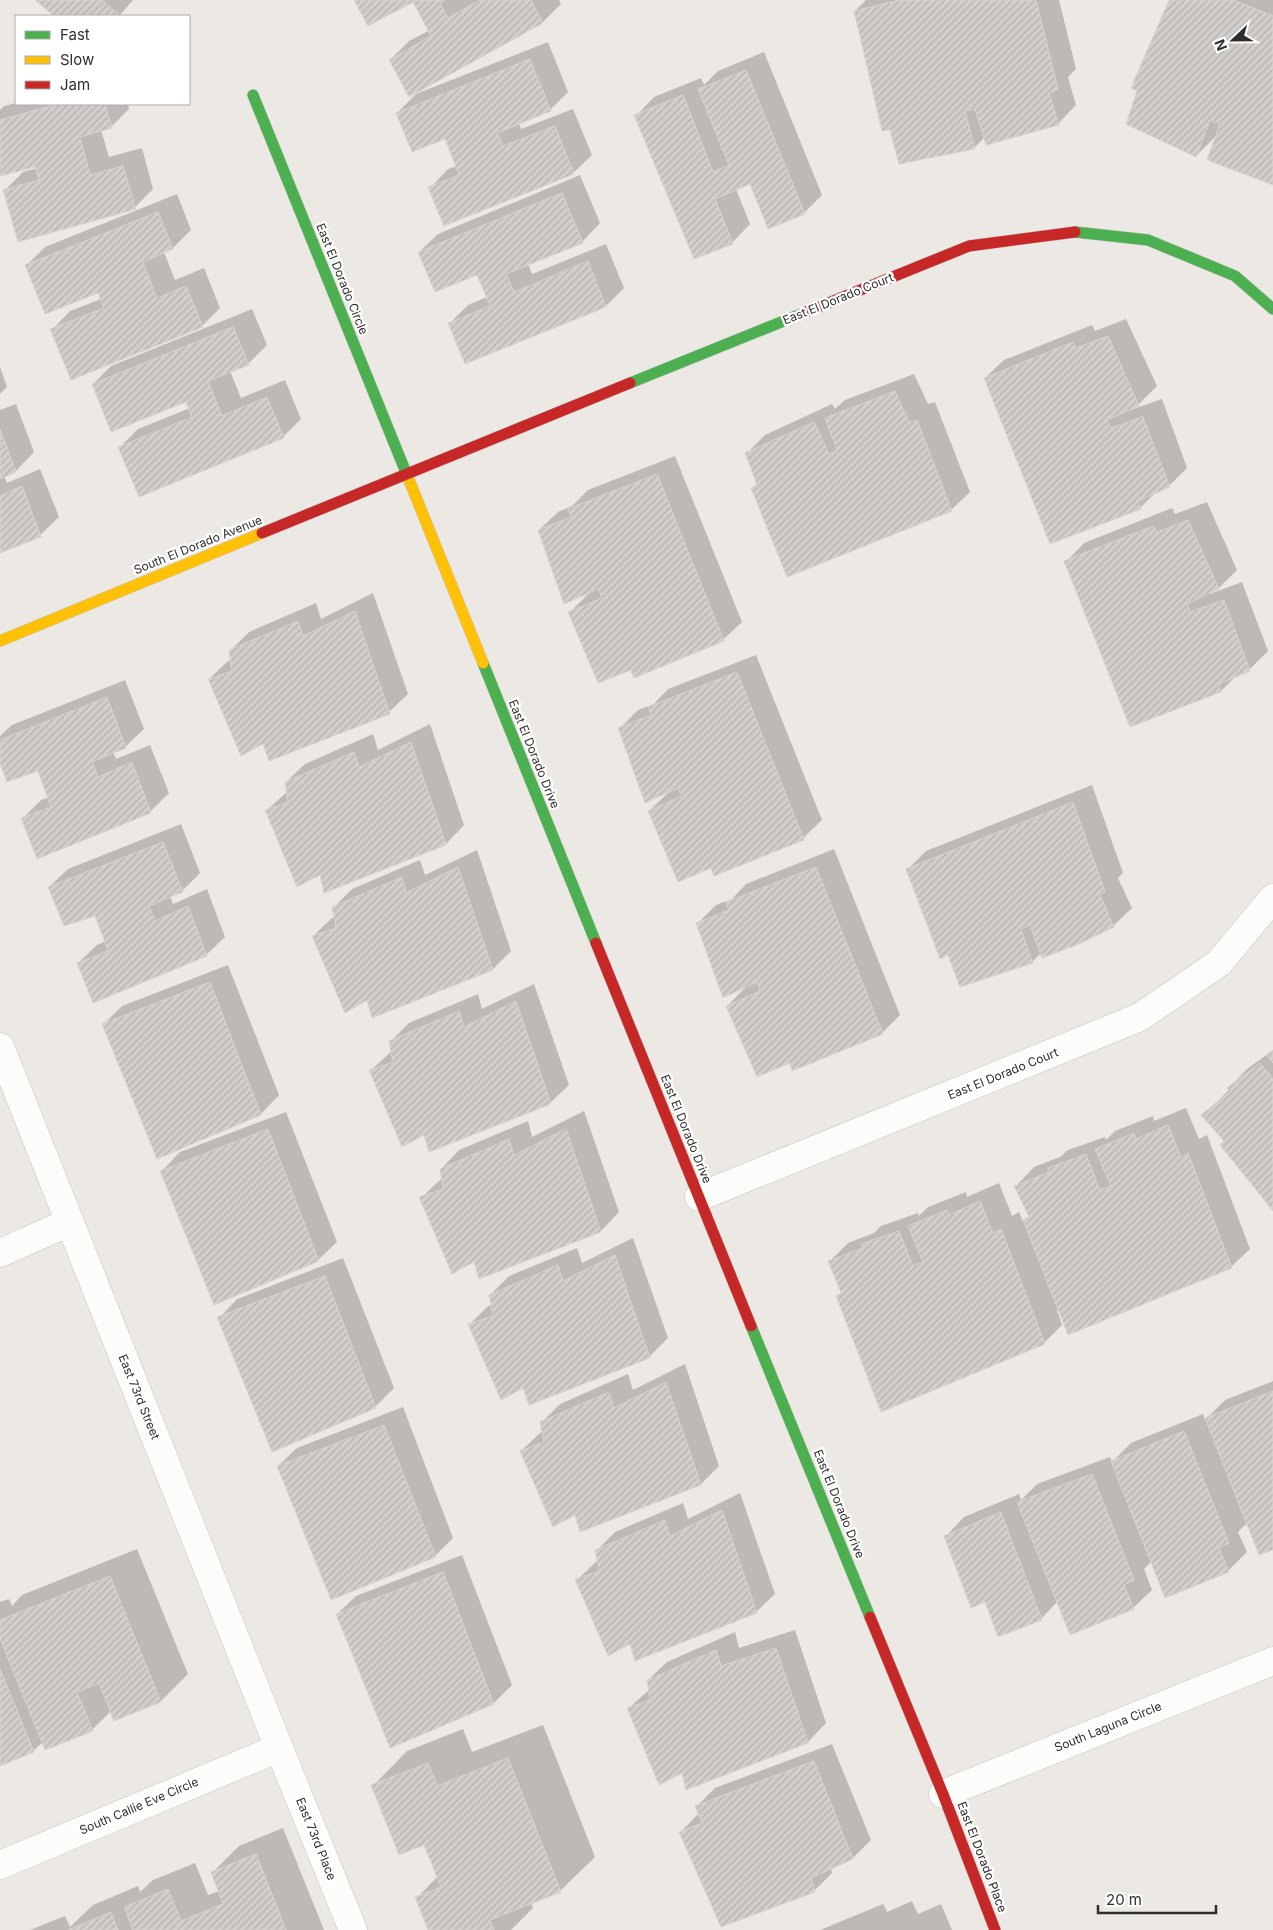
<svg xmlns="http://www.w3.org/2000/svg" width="1273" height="1930" viewBox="0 0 1273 1930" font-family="Inter,sans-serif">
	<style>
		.shadow { fill: #0003 }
		.building { fill: url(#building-hatch); stroke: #d7d4d0 }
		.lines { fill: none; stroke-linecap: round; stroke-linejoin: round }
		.street-casing { stroke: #c5c4c5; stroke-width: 29 }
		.fast-casing { stroke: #c5c4c5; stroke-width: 12 }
		.slow-casing { stroke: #c5c4c5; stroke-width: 12 }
		.jam-casing { stroke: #c5c4c5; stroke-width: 12 }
		.street { stroke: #fcfcfb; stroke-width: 28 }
		.fast { stroke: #4caf50; stroke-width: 11 }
		.slow { stroke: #ffc107; stroke-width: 11 }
		.jam { stroke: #c62828; stroke-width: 11 }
		.labels { text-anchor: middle; stroke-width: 4.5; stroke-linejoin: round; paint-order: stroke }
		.street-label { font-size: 12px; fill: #2e2e2e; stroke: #fff }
	</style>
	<defs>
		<pattern id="building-hatch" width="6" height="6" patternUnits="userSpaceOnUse" patternTransform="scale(1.25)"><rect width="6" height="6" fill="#d1cecb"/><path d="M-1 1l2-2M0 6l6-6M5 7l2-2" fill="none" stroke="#b4b1af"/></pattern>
	</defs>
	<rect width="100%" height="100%" fill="#ece8e4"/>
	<g class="shadow">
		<path d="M37,0H133L119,16H56Z"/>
		<path d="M355,0H559L561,4L543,22L390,60L409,41L430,30L414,0Z"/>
		<path d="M866,0H1059L1076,69L1068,77L1076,105L1058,124L985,137L974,148L855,11Z"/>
		<path d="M1171,0H1273V183L1218,134L1196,156Z"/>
		<path d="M548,42L568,92L550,110L519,123L521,129L573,109L592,155L573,173L430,188L448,169L457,166L445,137L397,113L416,94Z"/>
		<path d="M764,52L822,195L804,213L751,183L736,189L750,224L732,243L636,116L654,97L701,78L704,85L718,71Z"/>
		<path d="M16,103L128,104L129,109L111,127L101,130L109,157L142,148L153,189L135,207L4,191L23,172L37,168L36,165L0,175V110L4,106Z"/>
		<path d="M580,175L600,223L582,242L528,264L532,274L606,244L624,288L606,306L465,363L449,324L468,305L487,297L478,273L419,252L438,234Z"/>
		<path d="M177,194L191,230L173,248L164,252L175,280L204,268L220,308L202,326L52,330L70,311L101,299L98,291L27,265L45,247Z"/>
		<path d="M252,309L267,345L248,364L230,371L241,398L285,380L301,419L283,437L120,447L138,429L190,408L187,400L93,384L111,366Z"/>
		<path d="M1126,319L1157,386L1138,405L1130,409V410L1162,399L1187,468L1169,486L1156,492L1140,508L985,378L1004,360L1092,325L1095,331Z"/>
		<path d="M0,367L7,387L0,394Z"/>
		<path d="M914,374L928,404L935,402L970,492L951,510L752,488L758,483L747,453L765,435L832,404L835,409L845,400Z"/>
		<path d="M16,404L34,452L16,471L4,476L7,483L40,469L59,517L40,535L0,552V410Z"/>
		<path d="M675,456L742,622L723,640L632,668L569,613L590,592L539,530L558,512L572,506L588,490Z"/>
		<path d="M1207,502L1237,570L1219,588L1210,592V594L1242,582L1268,651L1249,670L1237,675L1221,691L1066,562L1084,543L1172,508L1175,514Z"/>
		<path d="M373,593L408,694L389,712L209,679L228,661L232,660L230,651L249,632L316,603L321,619Z"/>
		<path d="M756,655L822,820L803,838L712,867L649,811L671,790L619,729L638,710L654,704L668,689Z"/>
		<path d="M125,680L144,729L125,747L113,752L116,759L150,745L169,793L150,812L22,819L41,800L49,797L39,770L0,761V736L12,725Z"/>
		<path d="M430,724L464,825L446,844L325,891L320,873L266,811L288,791L286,782L305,764L373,734L378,750Z"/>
		<path d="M1092,785L1123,873L1118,878L1132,908L1113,926L1041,953L1032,962L948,953L907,870L926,851Z"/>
		<path d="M181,824L200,873L182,891L170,896L173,904L207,889L225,937L206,955L78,963L97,945L106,941L95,914L49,887L68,869Z"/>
		<path d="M834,849L900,1015L882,1033L791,1061L727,1006L748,985L697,924L716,905L732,899L746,884Z"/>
		<path d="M477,850L511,951L493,969L373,1016L367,998L313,936L332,918L335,917L334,907L352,889L420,860L425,875Z"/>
		<path d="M228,965L279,1095L261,1114L104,1024L122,1006Z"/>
		<path d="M534,984L569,1085L550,1103L425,1133L371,1070L392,1051L391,1041L409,1023L478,994L482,1009Z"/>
		<path d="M1273,1050V1209L1226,1141L1203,1115L1230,1089L1229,1088L1247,1069Z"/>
		<path d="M1186,1108L1199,1139L1207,1135L1250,1249L1231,1267L1057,1310L1062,1325L1044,1343L838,1296L842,1292L829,1262L848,1243L874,1233L881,1226L918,1213L919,1216L928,1207L966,1192L967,1197L999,1183L1012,1216L1019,1212L1023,1222L1029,1216L1016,1186L1034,1167L1060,1157L1068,1150L1105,1137L1106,1140L1115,1131L1153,1116L1154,1121Z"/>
		<path d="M584,1111L619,1212L601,1231L475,1260L421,1198L442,1178L441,1169L459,1150L528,1121L532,1137Z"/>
		<path d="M286,1112L337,1242L318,1260L162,1171L180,1152Z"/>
		<path d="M633,1238L668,1338L649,1357L524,1386L470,1324L488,1306L492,1305L490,1295L509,1276L577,1248L582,1263Z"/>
		<path d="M343,1258L394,1388L375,1407L219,1318L237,1299Z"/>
		<path d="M685,1364L719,1466L701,1484L581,1530L575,1513L521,1451L540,1433L543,1431L542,1422L560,1404L628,1374L633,1390Z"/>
		<path d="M1273,1381V1548L1247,1523L1238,1532L1247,1552L1228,1571L1152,1561L1144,1569L1152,1590L1133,1608L1058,1601L1041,1619L986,1601L946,1536L964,1517L1019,1494L1021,1500L1037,1484L1110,1457L1112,1462L1131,1443L1203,1414L1205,1420L1225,1400Z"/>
		<path d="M403,1407L453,1538L435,1556L278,1466L297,1448Z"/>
		<path d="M740,1493L775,1594L756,1612L631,1642L577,1580L598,1560L596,1551L615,1532L683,1503L688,1519Z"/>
		<path d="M137,1549L188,1674L161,1701L111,1711L92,1730L43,1742L33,1751L0,1765V1602L9,1599L12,1606L22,1595Z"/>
		<path d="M462,1555L512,1685L494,1703L391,1746L337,1614L356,1596Z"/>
		<path d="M795,1630L826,1723L808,1742L687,1788L682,1771L628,1709L650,1689L648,1680L667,1662L735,1632L739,1648Z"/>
		<path d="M543,1725L595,1857L560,1891L531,1903L533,1908L511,1930H429L417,1898L438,1876L425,1843L373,1786L407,1751L463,1729L472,1752Z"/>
		<path d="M832,1744L871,1840L853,1858L831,1868L832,1873L814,1891L681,1832L699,1813L697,1806L715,1788Z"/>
		<path d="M283,1828L324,1930H30L65,1916L70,1927L93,1905L138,1886L140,1892L153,1880L195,1863L208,1895L219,1891L212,1873L239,1846Z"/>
		<path d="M912,1901L918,1914L941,1904L952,1930H820L883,1904L887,1912Z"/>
	</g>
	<g class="building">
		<path d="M35,0H102L119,15L118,16H54Z"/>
		<path d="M354,0H445L440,3L448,18L480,0H531L543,23L409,97L389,60L431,36L413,2L368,26Z"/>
		<path d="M899,0H1036L1058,89L1049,93L1059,125L986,145L975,109L965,111L975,149L899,164L890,130L882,131L854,11Z"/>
		<path d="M1169,0H1233L1273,16V185L1207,160L1220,124L1210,120L1196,157L1126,124L1137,91L1131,88Z"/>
		<path d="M530,59L551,111L497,133L503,146L555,126L574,174L444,226L428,187L459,175L445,139L412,152L396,113Z"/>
		<path d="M746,70L805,214L768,229L750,184L715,199L733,244L694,259L634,115L683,95L713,172L729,165L698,89Z"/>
		<path d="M58,104H105L112,128L80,137L90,175L123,166L136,209L18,242L3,190L39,180L35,167L0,176V120Z"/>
		<path d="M562,193L583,243L506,274L514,292L588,261L606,307L465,364L448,323L490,306L477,275L435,292L418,252Z"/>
		<path d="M158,212L173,249L143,262L157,298L186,286L203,327L71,380L50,329L104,308L98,293L45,314L25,265Z"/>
		<path d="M233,327L249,365L208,381L222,416L267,397L284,438L139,497L118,447L192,417L186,402L111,432L92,384Z"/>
		<path d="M1108,336L1139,406L1107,420L1111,428L1143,417L1170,487L1138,501L1141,509L1050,544L984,378L1073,342L1076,348Z"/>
		<path d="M895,391L909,422L917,420L952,511L787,577L751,488L757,485L745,453L814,422L829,454L837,450L825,418Z"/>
		<path d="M0,429L16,472L0,479Z"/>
		<path d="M657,474L724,641L634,678L631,670L598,683L568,612L602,598L598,589L564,604L538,530L571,517L568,509Z"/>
		<path d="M22,486L41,537L0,553V496Z"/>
		<path d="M1188,520L1219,589L1187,604L1190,612L1224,600L1250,671L1219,684L1221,692L1130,727L1064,561L1153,526L1157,532Z"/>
		<path d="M355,611L390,714L269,761L263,744L241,756L208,679L232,671L229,650L298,621L303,636Z"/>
		<path d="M737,672L804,840L714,876L711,868L678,882L648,811L682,796L678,788L645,803L618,728L651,715L648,707Z"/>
		<path d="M107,697L126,748L92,762L98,777L132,762L151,813L37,859L21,818L51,807L38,771L7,782L0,764V740Z"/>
		<path d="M411,742L446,845L324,893L320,875L297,887L265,810L288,802L285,782L354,752L359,767Z"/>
		<path d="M1073,802L1105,892L1100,895L1114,927L1079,944L1042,958L1030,925L1021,929L1033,963L960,987L948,955L940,959L906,869Z"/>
		<path d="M163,842L183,892L149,906L155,921L188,906L207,956L93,1003L77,963L108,951L95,916L64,926L48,887Z"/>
		<path d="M458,867L493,970L372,1018L367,1000L345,1013L312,936L336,928L332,907L402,877L406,893Z"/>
		<path d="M816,867L883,1034L792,1071L790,1063L757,1077L726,1006L760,991L757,982L723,998L696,923L729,910L726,902Z"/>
		<path d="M210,982L261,1115L157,1159L102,1024Z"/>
		<path d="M516,1001L551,1104L429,1152L424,1135L402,1147L369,1070L393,1062L389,1041L459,1011L464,1027Z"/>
		<path d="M1273,1051V1063L1267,1056Z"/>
		<path d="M1260,1063L1273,1079V1211L1220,1145L1224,1141L1201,1115L1231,1091L1227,1088Z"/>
		<path d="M1168,1125L1181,1157L1188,1153L1232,1268L1068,1335L1023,1220L1029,1217L1014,1186L1050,1172L1048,1168L1086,1154L1100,1190L1111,1186L1095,1149L1134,1133L1136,1139Z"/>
		<path d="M268,1129L319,1261L214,1305L160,1171Z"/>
		<path d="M566,1129L601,1232L479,1279L474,1262L452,1274L419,1197L443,1189L440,1169L509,1139L514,1155Z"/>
		<path d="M980,1201L993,1233L1001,1229L1045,1344L881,1412L836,1296L841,1293L828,1261L863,1248L861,1244L899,1231L913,1266L923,1262L908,1226L947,1210L949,1215Z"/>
		<path d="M615,1255L650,1358L529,1405L523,1388L501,1400L468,1324L493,1316L489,1295L558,1265L563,1281Z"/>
		<path d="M325,1276L376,1408L272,1452L217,1317Z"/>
		<path d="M666,1382L701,1485L580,1532L575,1515L553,1527L520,1451L544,1442L540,1422L609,1392L614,1408Z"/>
		<path d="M1273,1391V1550L1259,1555L1205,1418Z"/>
		<path d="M384,1425L436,1557L331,1600L277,1466Z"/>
		<path d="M1184,1431L1229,1543L1219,1548L1229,1572L1165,1598L1111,1461Z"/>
		<path d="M1092,1474L1134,1580L1124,1585L1134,1609L1070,1635L1017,1502Z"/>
		<path d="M722,1510L757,1613L635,1661L630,1644L608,1656L575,1579L599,1571L595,1550L665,1520L670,1536Z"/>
		<path d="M1001,1512L1042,1620L998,1637L985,1602L971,1608L944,1536Z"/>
		<path d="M443,1572L494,1704L390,1748L336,1614Z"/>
		<path d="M110,1576L161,1702L114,1721L99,1683L77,1692L93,1731L45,1750L0,1638V1620Z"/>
		<path d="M776,1648L808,1743L686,1790L682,1773L659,1785L627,1708L650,1700L647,1680L716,1650L721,1666Z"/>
		<path d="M0,1669L34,1752L0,1766Z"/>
		<path d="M508,1758L561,1892L490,1920L494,1930H428L415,1897L441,1887L424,1845L399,1855L371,1785L428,1763L437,1786Z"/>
		<path d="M814,1761L853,1859L811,1878L815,1892L721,1927L679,1832L702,1823L695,1806Z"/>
		<path d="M256,1854L286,1930H133L124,1907L168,1889L181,1921L223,1904L211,1872Z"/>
		<path d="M111,1912L118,1930H68Z"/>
	</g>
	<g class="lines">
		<g class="street-casing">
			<g id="street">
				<path d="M0,1047L279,1748L353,1930"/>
				<path d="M699,1197L1140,1017L1219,963L1273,898"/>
				<path d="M0,1253L70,1222"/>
				<path d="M943,1794L1273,1661"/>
				<path d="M0,1865L279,1748"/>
			</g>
		</g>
		<g class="fast-casing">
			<g id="fast">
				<path d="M253,95L407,475"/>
				<path d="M1075,232L1148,240L1235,276L1273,309"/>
				<path d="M630,383L806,312"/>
				<path d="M483,663L596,943"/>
				<path d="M751,1326L870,1617"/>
			</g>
		</g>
		<g class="slow-casing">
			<g id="slow">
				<path d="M407,475L483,663"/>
				<path d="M0,641L262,533"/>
			</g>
		</g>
		<g class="jam-casing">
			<g id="jam">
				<path d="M806,312L969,246L1075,232"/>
				<path d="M262,533L630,383"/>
				<path d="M596,943L751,1326"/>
				<path d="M870,1617L943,1794L995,1930"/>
			</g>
		</g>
		<use href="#street" class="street"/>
		<use href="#fast" class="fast"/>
		<use href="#slow" class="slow"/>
		<use href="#jam" class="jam"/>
	</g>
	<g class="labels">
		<g class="street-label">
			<text transform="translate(342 279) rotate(68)" y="4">East El Dorado Circle</text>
			<text transform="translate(838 299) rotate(-22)" y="4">East El Dorado Court</text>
			<text transform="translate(198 545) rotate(-22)" y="4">South El Dorado Avenue</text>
			<text transform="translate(534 754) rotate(68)" y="4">East El Dorado Drive</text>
			<text transform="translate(1003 1074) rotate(-22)" y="4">East El Dorado Court</text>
			<text transform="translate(686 1129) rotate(68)" y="4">East El Dorado Drive</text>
			<text transform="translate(139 1397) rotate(68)" y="4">East 73rd Street</text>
			<text transform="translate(839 1504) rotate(68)" y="4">East El Dorado Drive</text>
			<text transform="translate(1108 1727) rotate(-22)" y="4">South Laguna Circle</text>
			<text transform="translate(139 1806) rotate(-23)" y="4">South Callie Eve Circle</text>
			<text transform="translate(316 1839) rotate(68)" y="4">East 73rd Place</text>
			<text transform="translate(982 1857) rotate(69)" y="4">East El Dorado Place</text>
		</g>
	</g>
	<rect x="15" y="15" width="175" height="90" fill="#ffffff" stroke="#ababab"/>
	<rect x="25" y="31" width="25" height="8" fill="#4caf50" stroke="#ababab"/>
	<text x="60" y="40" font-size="15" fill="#2e2e2e">Fast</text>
	<rect x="25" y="56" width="25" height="8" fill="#ffc107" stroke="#ababab"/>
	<text x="60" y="65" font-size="15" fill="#2e2e2e">Slow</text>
	<rect x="25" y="81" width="25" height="8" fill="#c62828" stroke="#ababab"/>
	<text x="60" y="90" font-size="15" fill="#2e2e2e">Jam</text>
	<g transform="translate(1233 40) rotate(248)" stroke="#ffffff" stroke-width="4" paint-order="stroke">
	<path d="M0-4L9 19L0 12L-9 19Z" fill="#2e2e2e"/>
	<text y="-8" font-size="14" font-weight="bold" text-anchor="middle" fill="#2e2e2e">N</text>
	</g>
	<path d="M1098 1905v8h118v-8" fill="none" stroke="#2e2e2e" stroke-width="2.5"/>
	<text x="1106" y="1905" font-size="15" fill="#2e2e2e" stroke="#ffffff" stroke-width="4" paint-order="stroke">20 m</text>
</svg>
